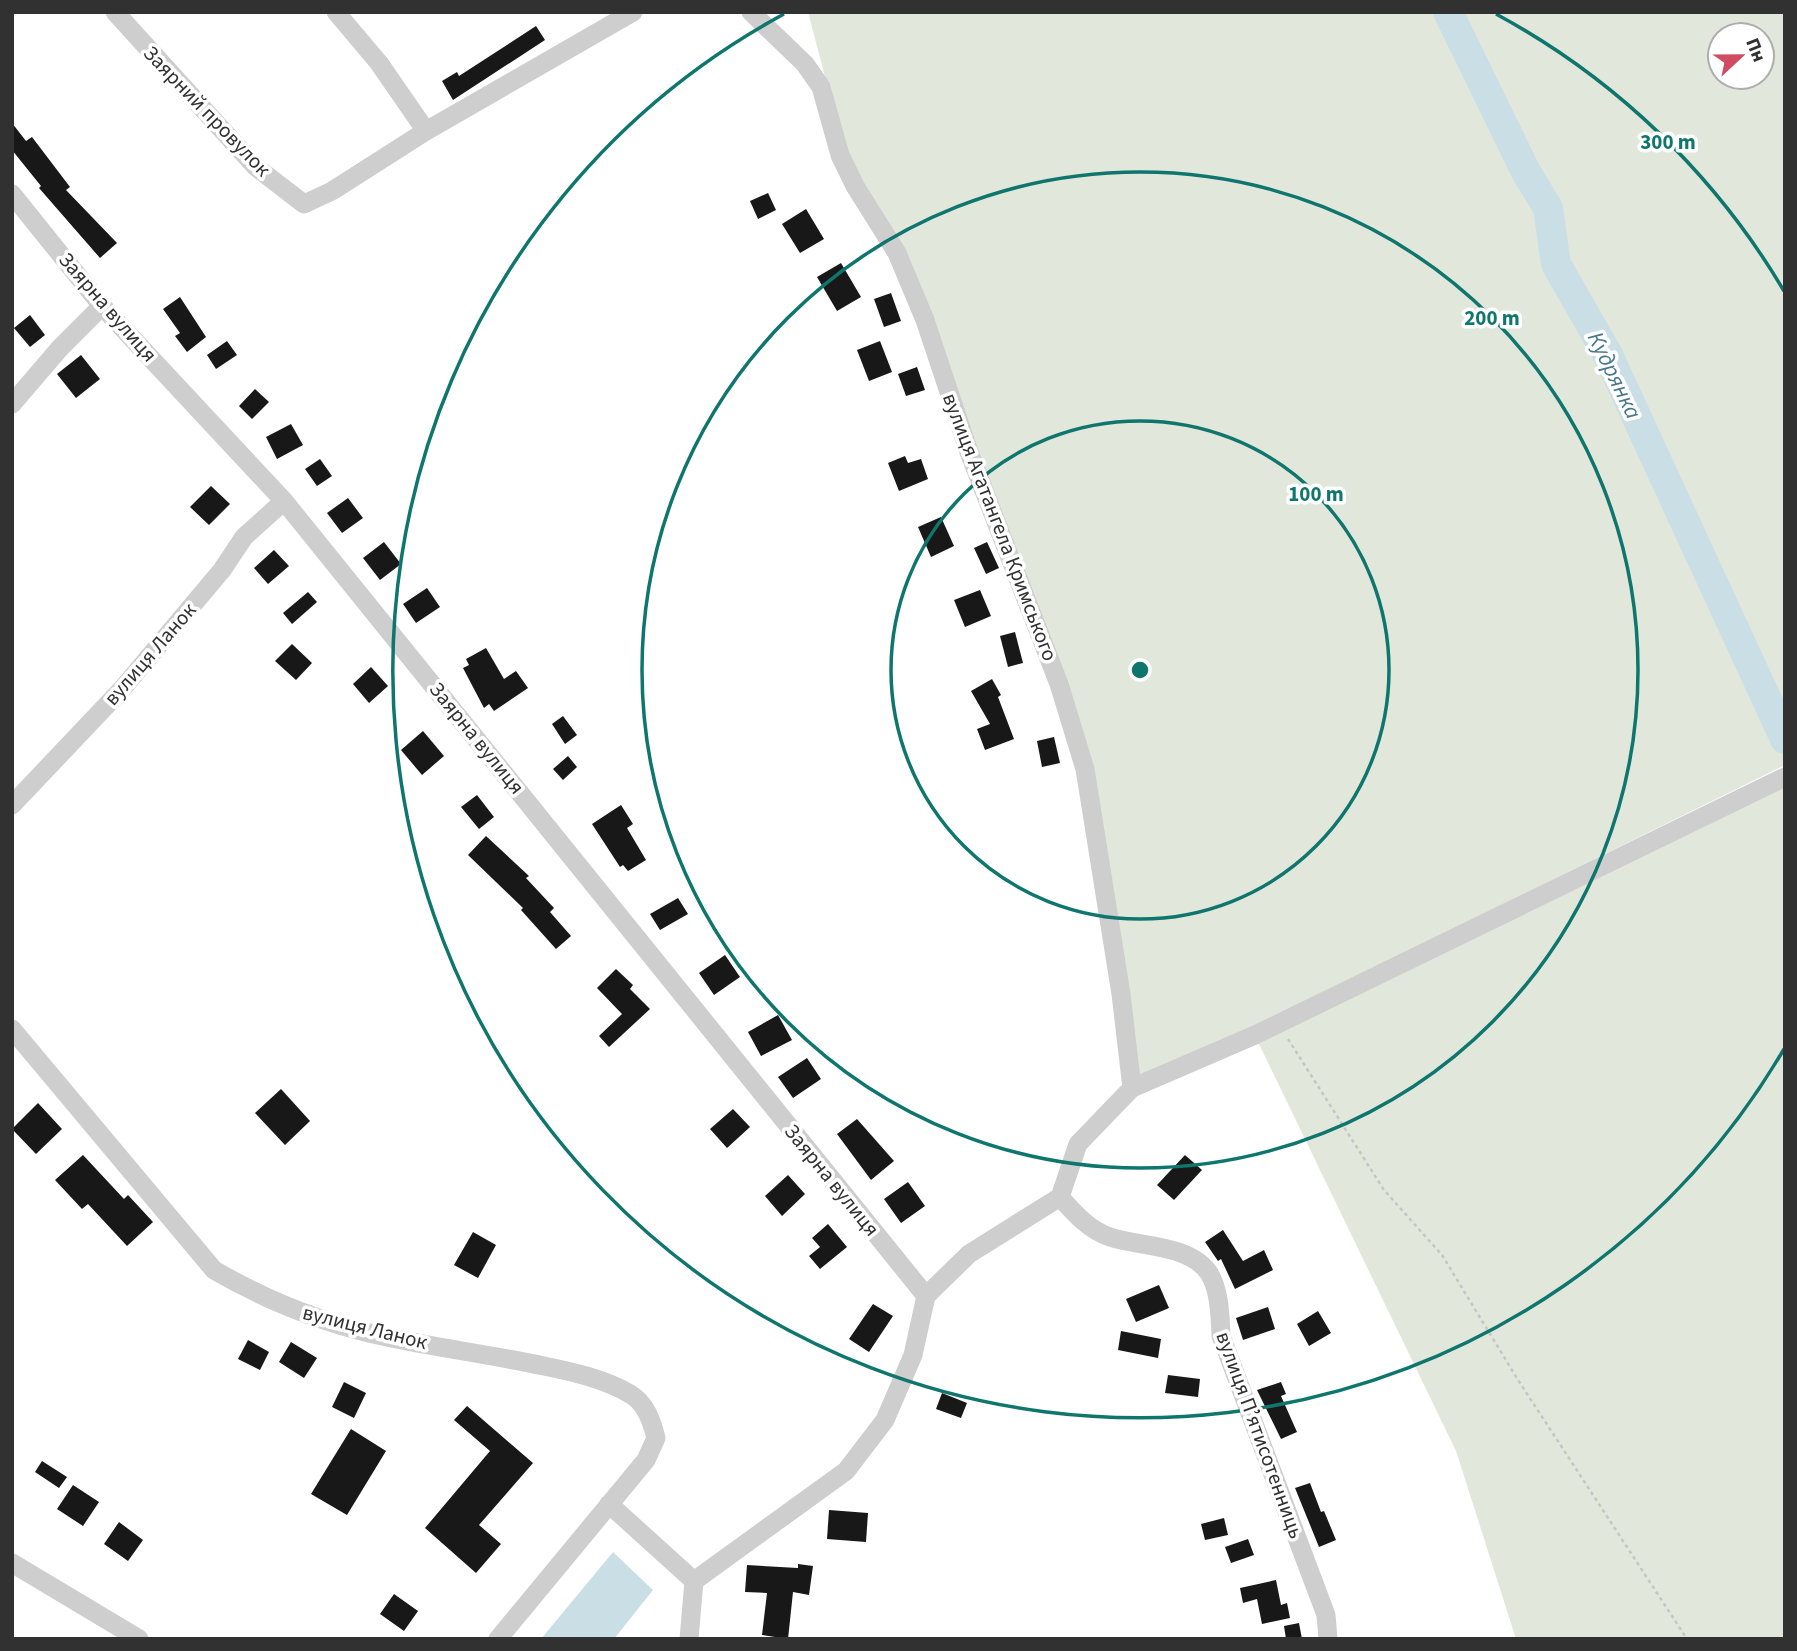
<svg xmlns="http://www.w3.org/2000/svg" width="1797" height="1651" viewBox="0 0 1797 1651" font-family="'Source Sans 3',sans-serif">
	<style>
		.green { fill: #e2e7dc; fill-rule: evenodd }
		.water { fill: #cadee5 }
		.lines { fill: none; stroke-linecap: round; stroke-linejoin: round }
		.river { stroke: #cadee5; stroke-width: 30 }
		.building { fill: #181818 }
		.path { stroke: #c5c5c5; stroke-width: 2.5; stroke-dasharray: 3.5 3.5; stroke-linecap: butt }
		.minor { stroke: #cecece; stroke-width: 19 }
		.ring { fill: none; stroke: #0f766e; stroke-width: 3.5 }
		.labels { text-anchor: middle; stroke-width: 7; stroke-linejoin: round; paint-order: stroke }
		.street-label { font-size: 21px; fill: #313131; stroke: #fff }
		.water-label { font-size: 23px; font-style: italic; fill: #48778a; stroke: #fff }
		.centre { fill: #0f766e; stroke: #fff; stroke-width: 3.5 }
		.ring-label { font-size: 21px; text-anchor: middle; font-weight: bold; fill: #0f766e; stroke: #fff; stroke-width: 7; stroke-linejoin: round; paint-order: stroke }
	</style>
	<rect width="100%" height="100%" fill="#fff"/>
	<g class="green">
		<path d="M808,12H1785V765L1250,1029L1137,1078L1089,768L974,451L845,153ZM1720,35H1762V77H1720Z"/>
		<path d="M1785,785V1639H1516L1456,1451L1258,1042Z"/>
	</g>
	<path class="water" d="M613,1552L653,1590L614,1639H541Z"/>
	<g class="lines">
		<path class="river" d="M1448,12L1526,172L1548,208L1556,264L1608,355L1785,739"/>
	</g>
	<g class="building">
		<path d="M536,26L545,40L453,100L442,81L457,72L459,76Z"/>
		<path d="M12,123L26,141L32,137L70,187L66,190L117,243L100,258L39,188L41,186L12,150Z"/>
		<path d="M768,193L776,210L758,219L750,201Z"/>
		<path d="M806,209L824,239L800,253L782,224Z"/>
		<path d="M841,263L861,297L837,311L817,277Z"/>
		<path d="M891,293L901,321L884,327L874,299Z"/>
		<path d="M180,297L206,337L187,352L175,336L180,333L163,309Z"/>
		<path d="M30,315L45,335L30,347L14,328Z"/>
		<path d="M227,341L237,355L216,369L207,355Z"/>
		<path d="M880,341L892,372L869,381L857,350Z"/>
		<path d="M81,355L100,379L76,398L57,374Z"/>
		<path d="M917,367L925,390L906,396L898,374Z"/>
		<path d="M255,389L269,402L252,419L239,406Z"/>
		<path d="M291,424L303,445L277,459L266,437Z"/>
		<path d="M905,456L908,463L921,459L928,479L899,491L888,463Z"/>
		<path d="M320,459L332,476L317,486L305,469Z"/>
		<path d="M211,486L230,504L209,525L190,507Z"/>
		<path d="M348,498L363,518L342,533L327,513Z"/>
		<path d="M941,517L954,546L931,557L918,527Z"/>
		<path d="M384,542L401,564L380,580L363,558Z"/>
		<path d="M987,542L999,568L986,574L974,548Z"/>
		<path d="M274,550L289,566L268,584L254,568Z"/>
		<path d="M427,588L440,607L416,623L403,604Z"/>
		<path d="M980,590L991,616L965,627L954,600Z"/>
		<path d="M308,592L317,602L292,624L283,613Z"/>
		<path d="M1015,632L1023,663L1008,667L1000,636Z"/>
		<path d="M292,644L312,663L296,680L275,661Z"/>
		<path d="M486,648L504,679L516,671L528,688L494,711L489,704L484,708L463,668L469,665L466,659Z"/>
		<path d="M371,667L388,686L369,703L353,684Z"/>
		<path d="M992,679L1001,695L998,697L1014,739L985,750L977,729L990,724L971,691Z"/>
		<path d="M563,716L577,735L565,744L552,724Z"/>
		<path d="M423,731L444,756L422,775L401,750Z"/>
		<path d="M1054,737L1060,763L1042,767L1037,741Z"/>
		<path d="M568,756L577,767L563,780L553,769Z"/>
		<path d="M477,795L494,817L479,829L461,807Z"/>
		<path d="M621,805L633,824L627,828L646,860L628,871L623,865L620,867L592,824Z"/>
		<path d="M486,836L529,876L526,878L554,908L550,912L571,936L556,949L521,910L523,908L468,855Z"/>
		<path d="M678,898L688,914L660,930L650,914Z"/>
		<path d="M725,955L740,977L714,995L699,973Z"/>
		<path d="M616,969L633,985L630,989L650,1009L609,1047L599,1036L622,1014L597,988Z"/>
		<path d="M778,1015L792,1040L761,1056L748,1032Z"/>
		<path d="M807,1058L821,1079L793,1098L778,1077Z"/>
		<path d="M281,1089L310,1121L285,1145L255,1113Z"/>
		<path d="M38,1103L62,1129L36,1154L12,1129Z"/>
		<path d="M733,1109L750,1127L727,1148L710,1129Z"/>
		<path d="M857,1119L894,1161L871,1180L837,1134Z"/>
		<path d="M83,1155L124,1199L128,1195L153,1222L127,1246L88,1204L82,1209L55,1180Z"/>
		<path d="M1185,1155L1202,1170L1174,1200L1157,1185Z"/>
		<path d="M788,1175L805,1194L782,1216L765,1196Z"/>
		<path d="M908,1182L925,1206L901,1223L884,1199Z"/>
		<path d="M828,1224L847,1247L820,1269L809,1256L820,1247L812,1238Z"/>
		<path d="M1223,1230L1243,1261L1264,1250L1273,1270L1235,1289L1221,1259L1218,1261L1205,1242Z"/>
		<path d="M473,1232L496,1245L478,1278L454,1265Z"/>
		<path d="M1159,1285L1169,1308L1136,1322L1126,1299Z"/>
		<path d="M873,1304L893,1316L869,1352L849,1339Z"/>
		<path d="M1268,1307L1275,1329L1243,1340L1236,1318Z"/>
		<path d="M1318,1311L1331,1333L1309,1346L1297,1324Z"/>
		<path d="M1121,1331L1161,1339L1158,1358L1118,1350Z"/>
		<path d="M248,1340L269,1352L260,1370L238,1359Z"/>
		<path d="M291,1342L317,1358L304,1378L279,1362Z"/>
		<path d="M1168,1375L1200,1379L1198,1397L1165,1393Z"/>
		<path d="M344,1382L366,1393L354,1418L332,1407Z"/>
		<path d="M1281,1382L1286,1394L1281,1396L1297,1432L1281,1439L1257,1390Z"/>
		<path d="M942,1393L967,1403L961,1418L936,1409Z"/>
		<path d="M467,1406L533,1463L479,1525L501,1544L476,1573L425,1528L490,1451L454,1420Z"/>
		<path d="M351,1429L386,1451L347,1515L311,1494Z"/>
		<path d="M42,1461L67,1477L59,1488L35,1472Z"/>
		<path d="M1310,1483L1321,1512L1324,1511L1336,1540L1319,1547L1295,1488Z"/>
		<path d="M73,1485L99,1502L83,1526L57,1509Z"/>
		<path d="M829,1510L868,1513L866,1542L827,1539Z"/>
		<path d="M1224,1518L1228,1535L1205,1540L1201,1524Z"/>
		<path d="M119,1522L143,1540L128,1561L104,1544Z"/>
		<path d="M1248,1539L1254,1555L1231,1563L1225,1547Z"/>
		<path d="M798,1564L813,1566L809,1595L793,1592L788,1639L762,1635L767,1593L745,1592L747,1565L798,1568Z"/>
		<path d="M1276,1580L1281,1605L1287,1603L1290,1618L1262,1624L1257,1599L1243,1603L1240,1588Z"/>
		<path d="M394,1594L418,1611L404,1631L380,1614Z"/>
		<path d="M1299,1623L1302,1639H1286L1284,1626Z"/>
	</g>
	<g class="lines">
		<path class="path" d="M1288,1039L1384,1190L1442,1255L1518,1380L1687,1639"/>
		<g class="minor">
			<path d="M115,12L256,167L304,204L332,191L426,131L633,12"/>
			<path d="M336,12L379,63L426,131"/>
			<path d="M751,12L805,64L821,87L840,155L855,186L897,253L925,320L969,452L1059,684L1085,769L1121,994L1132,1088"/>
			<path d="M12,194L102,306L284,501L926,1296"/>
			<path d="M12,404L60,348L102,306"/>
			<path d="M12,805L122,689L222,570L244,537L284,501"/>
			<path d="M12,1029L214,1270C269,1302 325,1324 387,1337C439,1348 492,1355 544,1366C573,1372 605,1379 630,1394C646,1403 652,1422 656,1438L646,1460L498,1639"/>
			<path d="M1060,1197C1074,1213 1089,1230 1110,1237C1140,1247 1189,1244 1209,1273C1220,1291 1220,1316 1221,1336L1326,1615L1328,1639"/>
			<path d="M609,1504L694,1581"/>
			<path d="M12,1563L139,1639"/>
			<path d="M689,1639L694,1581L846,1471L885,1420L913,1355L926,1296L969,1254L1060,1197L1078,1144L1132,1088L1255,1035L1785,777"/>
		</g>
	</g>
	<g class="ring">
		<circle cx="1140" cy="670" r="249"/>
		<circle cx="1140" cy="670" r="498"/>
		<path d="M1784 1049A747 747 0 1 1 784 14M1496 14A747 747 0 0 1 1784 291"/>
	</g>
	<g class="labels">
		<g class="street-label">
			<text transform="translate(207 111) rotate(46)" y="7">Заярний провулок</text>
			<text transform="translate(108 307) rotate(49)" y="7">Заярна вулиця</text>
			<text transform="translate(1000 527) rotate(69)" y="7">вулиця Агатангела Кримського</text>
			<text transform="translate(150 654) rotate(-49)" y="7">вулиця Ланок</text>
			<text transform="translate(477 738) rotate(51)" y="7">Заярна вулиця</text>
			<text transform="translate(832 1180) rotate(51)" y="7">Заярна вулиця</text>
			<text transform="translate(365 1327) rotate(14)" y="7">вулиця Ланок</text>
			<text transform="translate(1260 1435) rotate(70)" y="7">вулиця Пʼятисотенниць</text>
		</g>
		<g class="water-label">
			<text transform="translate(1615 375) rotate(64)" y="8">Кудрянка</text>
		</g>
	</g>
	<circle cx="1140" cy="670" r="10" class="centre"/>
	<g class="ring-label">
		<text x="1668" y="149">300 m</text>
		<text x="1492" y="325">200 m</text>
		<text x="1316" y="501">100 m</text>
	</g>
	<rect width="1797" height="1651" fill="none" stroke="#313131" stroke-width="28"/>
	<g transform="translate(1741 56) rotate(68)"><circle r="33" fill="#ffffff" stroke="#adadad" stroke-width="2"/>
	<path d="M0-5L12 26L0 18L-12 26Z" fill="#d14b62"/>
	<text y="-10" font-size="19" font-weight="bold" text-anchor="middle" fill="#313131">Пн</text>
	</g>
</svg>
